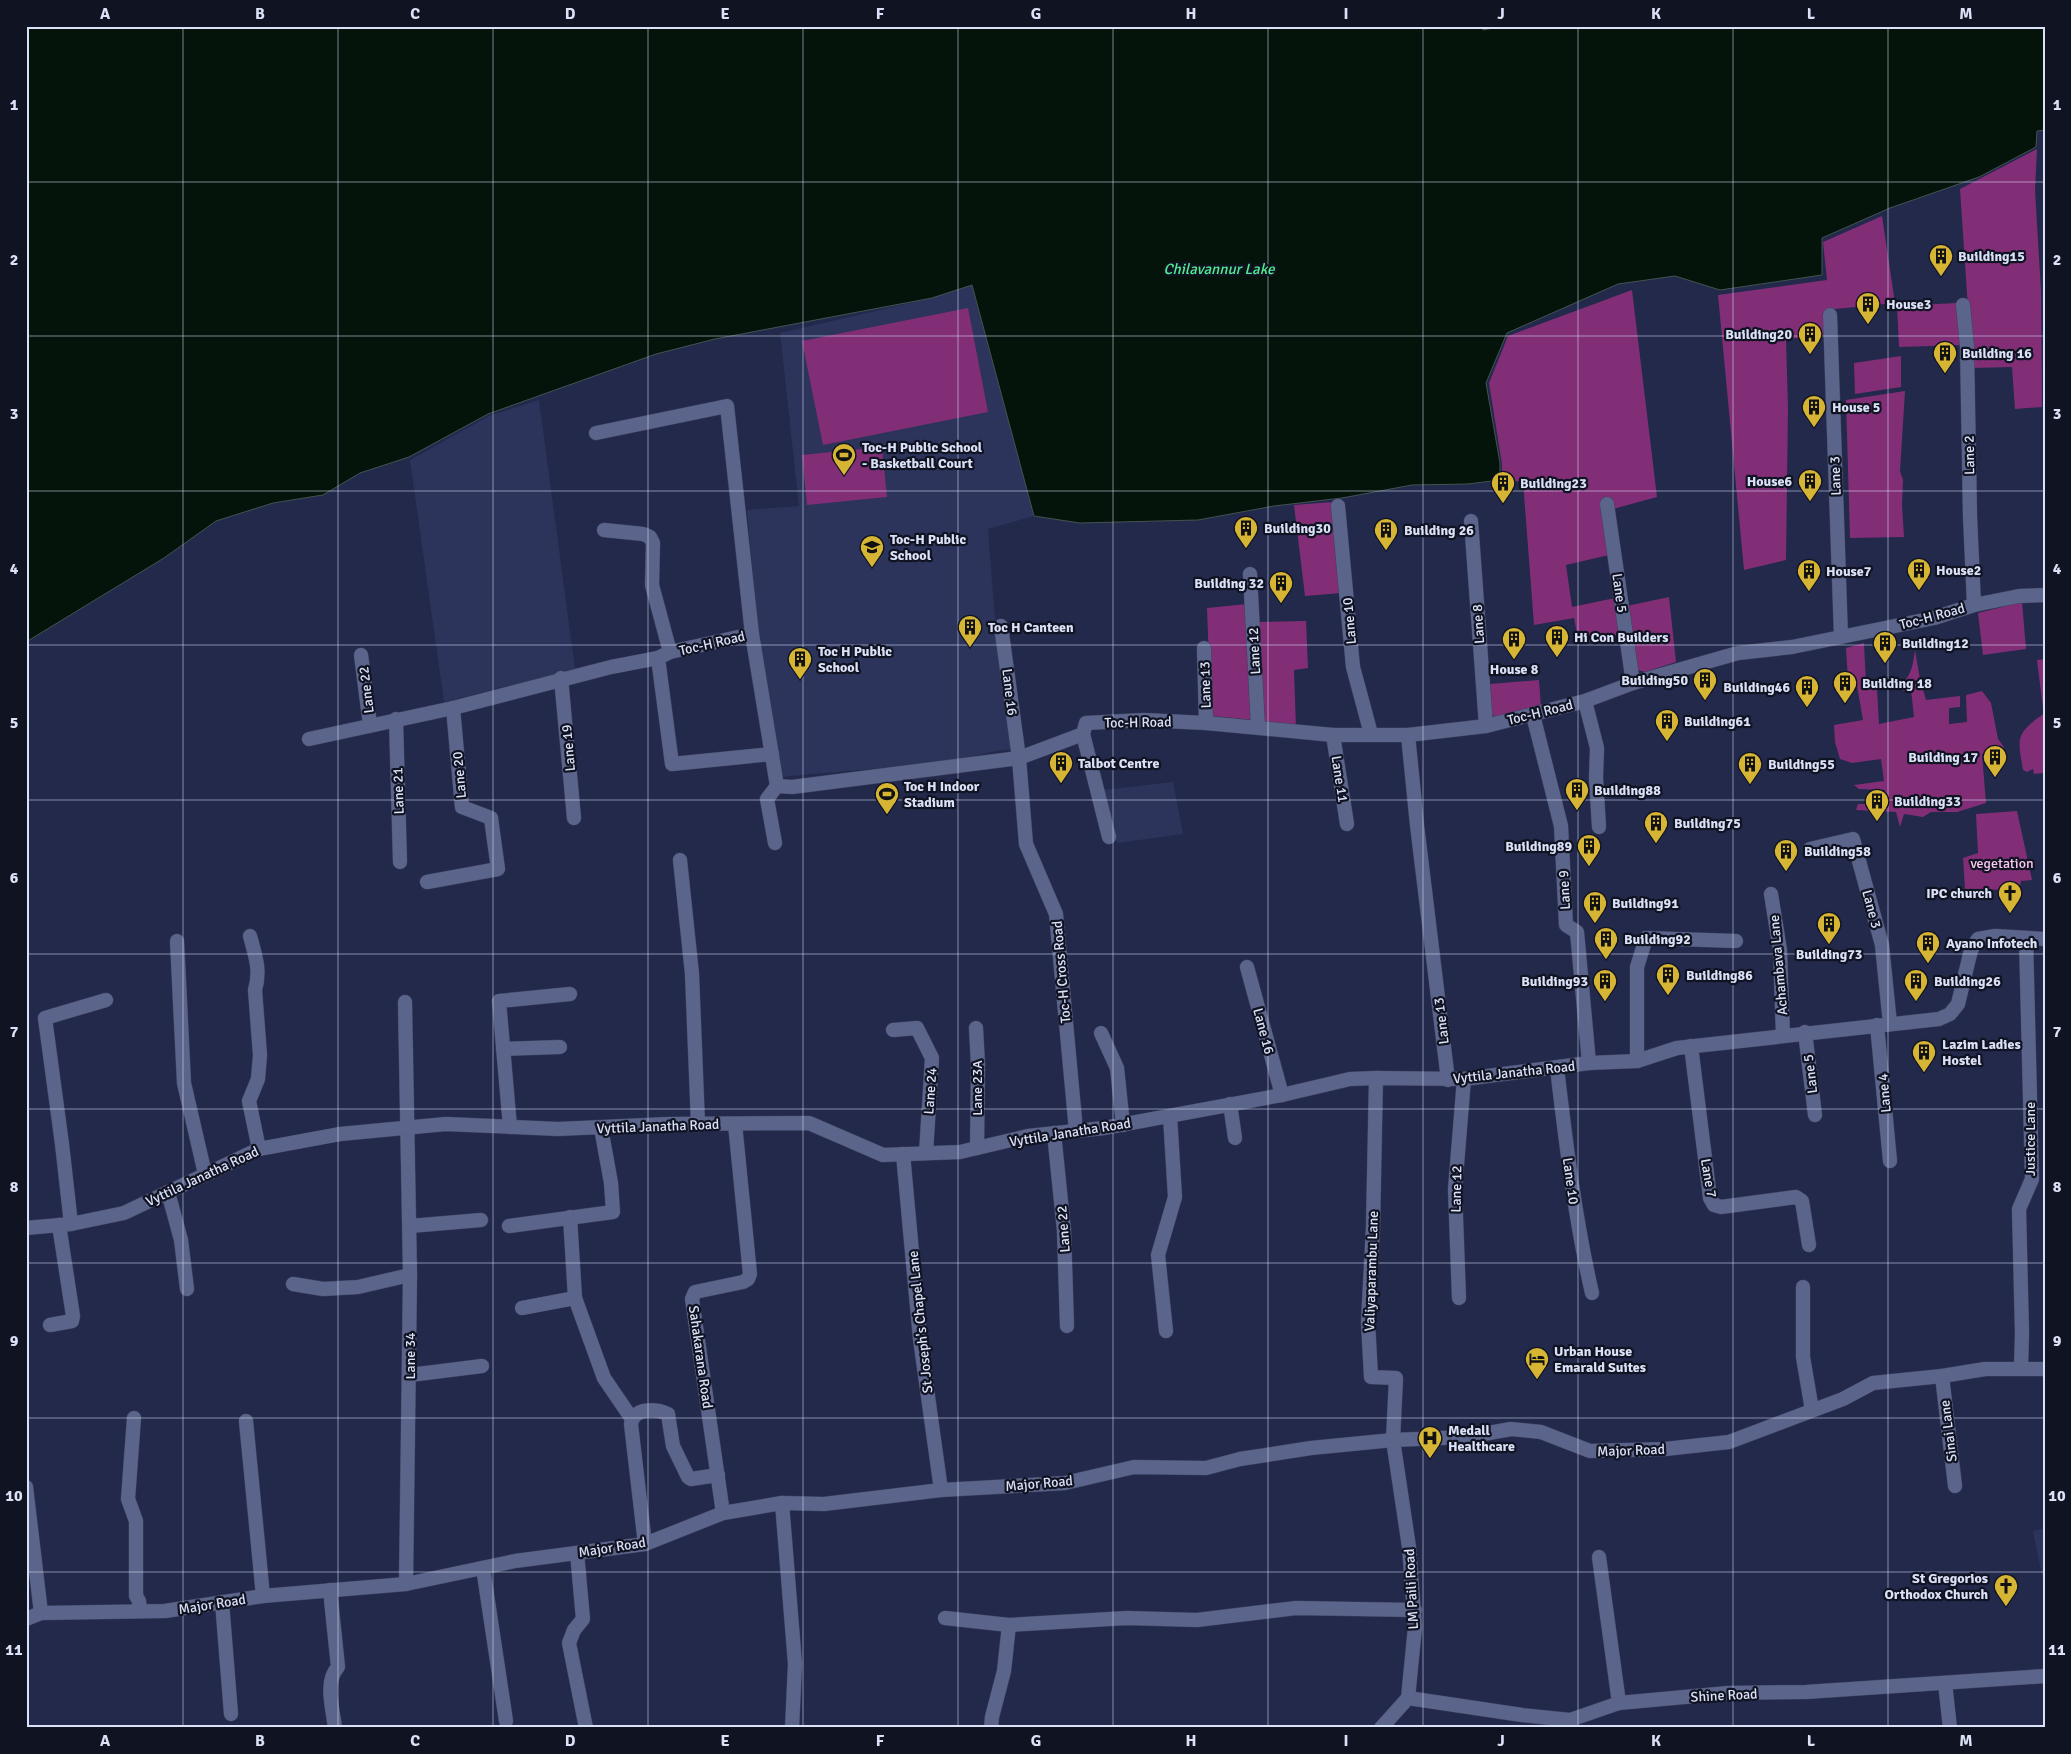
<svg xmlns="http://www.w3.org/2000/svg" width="2071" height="1754" viewBox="0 0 2071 1754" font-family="Signika,sans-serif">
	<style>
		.built { fill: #2c345b }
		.green { fill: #822e77 }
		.water { fill: #05140a; stroke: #455251 }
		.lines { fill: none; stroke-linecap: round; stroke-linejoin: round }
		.street-casing { stroke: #3e425f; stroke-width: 15 }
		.street { stroke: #5b648a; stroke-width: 14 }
		.grid { fill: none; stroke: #dbe1f7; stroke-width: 1; stroke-opacity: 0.55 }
		.labels { text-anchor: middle; stroke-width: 4.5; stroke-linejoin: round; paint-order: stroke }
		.poi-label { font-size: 14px; font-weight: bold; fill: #dbe1f7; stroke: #101322; text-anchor: start }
		.street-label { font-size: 14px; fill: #dbe1f7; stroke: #101322 }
		.park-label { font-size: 14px; fill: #fbcaf0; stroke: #101322 }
		.water-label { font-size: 15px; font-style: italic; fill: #50ed91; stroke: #101322 }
		.neatline { fill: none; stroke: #dbe1f7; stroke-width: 2 }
		.grid-label { font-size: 16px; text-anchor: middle; font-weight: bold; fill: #dbe1f7 }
	</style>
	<rect width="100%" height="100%" fill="#22294b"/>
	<g class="built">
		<path d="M972,285L1034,516L988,529L994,608L1012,749L991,752L951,762L779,777L759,638L747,510L799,506L780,333L932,298Z"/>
		<path d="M539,400L575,669L444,702L410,460L489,416Z"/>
		<path d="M1173,782L1183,834L1117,843L1102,790Z"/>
		<path d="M2045,1528V1590L2033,1531Z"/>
	</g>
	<g class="green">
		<path d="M2037,149L2035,190L2041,291L2042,407L2015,409L2012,367L1972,368L1960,189Z"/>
		<path d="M1882,216L1895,303L1825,310L1826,336L1786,339L1788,408L1786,560L1744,570L1718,295L1827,280L1823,242Z"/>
		<path d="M1632,290L1657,497L1613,509L1611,499L1602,501L1609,555L1566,565L1572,607L1615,598L1620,634L1579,644L1574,618L1534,625L1523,481L1502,482V464L1489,383L1508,336Z"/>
		<path d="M1957,303L1961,345L1899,347L1897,306Z"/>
		<path d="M968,308L988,412L823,445L802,341Z"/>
		<path d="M1901,356V387L1855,394L1854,363Z"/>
		<path d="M1905,391L1900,471L1903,480L1902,505L1904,537L1850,538L1846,400Z"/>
		<path d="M882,447L887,497L807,505L802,455Z"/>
		<path d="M1333,502L1341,593L1305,596L1294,505Z"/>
		<path d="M1669,597L1676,662L1645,672L1638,670L1634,664L1627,606Z"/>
		<path d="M2022,602L2026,649L1983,655L1978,613Z"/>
		<path d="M1247,604L1254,720L1211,716L1207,608Z"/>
		<path d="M1306,621L1308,668L1294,670L1296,728L1264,722L1259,622Z"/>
		<path d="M1864,643L1866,685H1873L1877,689L1879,724L1914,717L1911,690L1903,691L1902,684C1912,674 1913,664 1915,650L1920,679L1926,700L1960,696V707L1949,708V724L1967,722L1966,695L1982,691L1991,703L1998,739L2004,747L2000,754H1982L1986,803L1957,812H1931L1923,817L1904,814L1900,827L1896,812L1856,810L1858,804H1886L1885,790L1859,789L1854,785L1884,781L1881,759L1852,763L1840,759L1835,742L1834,725L1863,720L1856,680H1848L1846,648Z"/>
		<path d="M2045,659V708H2043L2037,660Z"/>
		<path d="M1539,680L1541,708L1497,719L1491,714L1490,684Z"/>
		<path d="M2045,713V775L2043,773L2034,774L2033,769L2027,772L2023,770C2017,736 2016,733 2045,713Z"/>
		<path d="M2017,811L2032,880L2021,881L2019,890L1965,889L1963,858L1978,853L1976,814Z"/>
	</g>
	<path class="water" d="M26,26H1482L1483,30L1503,26H2045V130L2037,131L2036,147L1979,177L1890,208L1822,238V275L1720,290L1675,276L1618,284L1507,333L1486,383L1500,463V480L1468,484L1412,485L1342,498L1274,506L1198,520L1080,523L1034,516L972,285L932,298L715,339L656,354L488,414L409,457L360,473L323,495L273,503L216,521L164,558L26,642Z"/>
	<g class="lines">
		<g class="street-casing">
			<g id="street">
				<path d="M1963,305L1967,347L1970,516L1974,605"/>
				<path d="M1830,315L1841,637"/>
				<path d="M596,433L727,406L752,634"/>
				<path d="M1607,504L1633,683"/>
				<path d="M1338,506L1353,667L1371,734"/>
				<path d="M1471,521L1486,726"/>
				<path d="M604,530L643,534L650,537L653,543L652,585L670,652"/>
				<path d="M1250,574L1258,727"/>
				<path d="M1001,626L1019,758L1026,844L1056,914L1076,1131"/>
				<path d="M1204,648L1206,723"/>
				<path d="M361,655L370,725"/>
				<path d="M658,658L672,764L772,754"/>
				<path d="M561,678L574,818"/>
				<path d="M1585,701L1597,748L1596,778L1599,827"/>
				<path d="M1533,715L1561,826L1566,925L1577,932L1589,1063"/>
				<path d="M396,719L400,862"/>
				<path d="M1083,734L1109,837"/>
				<path d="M1333,735L1347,824"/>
				<path d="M1408,735L1417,825L1448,1080"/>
				<path d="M309,739L453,708L611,667L658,658L670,652L752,634L777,786L792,787L1019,758L1083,734L1086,723L1144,720L1206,723L1333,735H1408L1486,726L1585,701L1633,683L1738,653L1792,647L1934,618L1974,605L2019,596L2045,595"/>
				<path d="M775,843L767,799L777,786"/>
				<path d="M1810,849L1853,839L1882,945L1890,1024"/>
				<path d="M680,860L692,974L698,1124"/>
				<path d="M427,882L498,869L491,818L462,807L453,708"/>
				<path d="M1771,894L1780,950L1783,1036"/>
				<path d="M250,936C255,955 261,970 255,990L260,1055L258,1079L249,1101L259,1149"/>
				<path d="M177,941L184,1083L205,1174"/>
				<path d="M1247,967L1282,1095"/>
				<path d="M405,1002L410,1275L406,1584"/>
				<path d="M1877,1025L1890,1161"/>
				<path d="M976,1028L978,1065L977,1148"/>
				<path d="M893,1030L917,1028L932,1058L926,1153"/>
				<path d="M1805,1032L1815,1115"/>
				<path d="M1101,1033L1117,1068L1123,1125"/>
				<path d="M1691,1046L1710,1198L1714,1205L1721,1207L1796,1197L1802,1201L1809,1245"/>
				<path d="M503,1049L560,1047"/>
				<path d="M1637,1061V967L1646,938L1736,941"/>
				<path d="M1557,1068C1566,1144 1575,1219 1592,1293"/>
				<path d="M1376,1078L1373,1227L1368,1322L1371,1377L1396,1378L1393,1440L1409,1547L1415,1627L1408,1698L1381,1728"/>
				<path d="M1230,1104L1235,1138"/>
				<path d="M510,1127L499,1001L570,994"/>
				<path d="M1054,1133L1064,1231L1067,1326"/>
				<path d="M903,1154L920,1339L941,1490"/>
				<path d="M168,1192L181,1240L187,1289"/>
				<path d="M570,1217L575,1298L604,1378L632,1419"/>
				<path d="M71,1224L62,1144L45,1018L106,1000"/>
				<path d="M410,1226L481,1220"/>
				<path d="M509,1226L613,1212L611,1183L601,1128"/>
				<path d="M26,1228L71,1224L124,1213L259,1149L340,1134L446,1124L558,1129L668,1124L809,1123L883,1155L960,1152L1028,1136L1104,1128L1282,1095L1350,1079L1376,1078L1464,1079L1589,1063L1637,1061L1677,1048L1939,1019L1950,1014L1958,1004L1971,950L1978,939L1995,936L2045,939"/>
				<path d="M293,1284L323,1289L358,1287L410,1275"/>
				<path d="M1803,1287V1357L1812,1410"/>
				<path d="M1459,1298L1455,1189L1464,1079"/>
				<path d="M522,1308L575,1298"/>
				<path d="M50,1325L72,1321L73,1316L59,1225"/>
				<path d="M1166,1331L1158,1255L1175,1197L1170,1116"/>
				<path d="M2021,1368L2022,1333L2019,1209L2032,1179L2026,938"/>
				<path d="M410,1375L482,1366"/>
				<path d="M1942,1376L1955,1486"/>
				<path d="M134,1418L128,1499L136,1521V1596L139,1601L140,1611"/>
				<path d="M246,1421L263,1596"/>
				<path d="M26,1487L41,1613"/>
				<path d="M782,1503L795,1664L792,1728"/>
				<path d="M723,1513L692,1299L695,1292L743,1282L748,1279L750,1274L735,1124"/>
				<path d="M645,1544L631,1424C633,1408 655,1408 668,1414L673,1446L688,1477L691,1479L718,1475"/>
				<path d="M577,1553L583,1619L574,1630L569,1643L586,1728"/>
				<path d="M1599,1557L1619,1703"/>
				<path d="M483,1568L506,1721"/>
				<path d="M330,1590L338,1667C324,1682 333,1709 335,1728"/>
				<path d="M222,1602L231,1714"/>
				<path d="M945,1618L1009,1625L1127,1618L1197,1620L1296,1608L1415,1610"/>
				<path d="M26,1619L41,1613L165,1611L263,1596L406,1584L515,1561L645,1544L723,1513L782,1503L824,1504L941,1490L1065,1483L1134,1467L1206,1468L1240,1459L1311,1448L1393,1440L1466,1437L1511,1429L1541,1432L1590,1451L1665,1449L1729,1442L1843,1399L1873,1383L1942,1376L1985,1369H2045"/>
				<path d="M1945,1683L1950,1728"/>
				<path d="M1408,1698L1522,1715L1570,1720L1619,1703L1728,1693L1806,1692L2045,1676"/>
				<path d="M991,1728L992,1717L1004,1671L1009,1625"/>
			</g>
		</g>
		<use href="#street" class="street"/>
	</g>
	<path class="grid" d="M183,26V1728M338,26V1728M493,26V1728M648,26V1728M803,26V1728M958,26V1728M1113,26V1728M1268,26V1728M1423,26V1728M1578,26V1728M1733,26V1728M1888,26V1728M26,182H2045M26,336H2045M26,491H2045M26,645H2045M26,800H2045M26,954H2045M26,1109H2045M26,1263H2045M26,1418H2045M26,1572H2045"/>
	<defs>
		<g id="building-pin" transform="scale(1.25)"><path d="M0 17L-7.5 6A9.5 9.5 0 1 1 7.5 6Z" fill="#d6b534" stroke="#101322"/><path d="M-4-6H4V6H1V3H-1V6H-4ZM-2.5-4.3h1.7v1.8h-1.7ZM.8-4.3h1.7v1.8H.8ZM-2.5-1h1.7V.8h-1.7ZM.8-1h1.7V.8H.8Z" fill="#111"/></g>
		<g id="stadium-pin" transform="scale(1.25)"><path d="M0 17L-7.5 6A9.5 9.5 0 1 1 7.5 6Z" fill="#d6b534" stroke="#101322"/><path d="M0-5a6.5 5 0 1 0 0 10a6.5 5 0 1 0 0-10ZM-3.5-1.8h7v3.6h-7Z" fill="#111"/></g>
		<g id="school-pin" transform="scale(1.25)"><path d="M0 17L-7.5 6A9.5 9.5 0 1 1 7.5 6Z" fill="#d6b534" stroke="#101322"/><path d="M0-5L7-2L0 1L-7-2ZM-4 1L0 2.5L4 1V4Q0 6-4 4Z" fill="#111"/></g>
		<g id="church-pin" transform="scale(1.25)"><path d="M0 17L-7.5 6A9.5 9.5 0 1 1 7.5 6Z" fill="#d6b534" stroke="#101322"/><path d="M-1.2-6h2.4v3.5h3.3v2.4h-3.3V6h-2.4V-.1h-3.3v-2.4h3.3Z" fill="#111"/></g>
		<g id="hotel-pin" transform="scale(1.25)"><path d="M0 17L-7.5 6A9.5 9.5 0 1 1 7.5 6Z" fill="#d6b534" stroke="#101322"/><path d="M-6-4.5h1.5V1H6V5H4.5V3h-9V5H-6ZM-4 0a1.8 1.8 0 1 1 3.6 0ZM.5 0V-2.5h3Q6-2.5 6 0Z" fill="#111"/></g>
		<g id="hospital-pin" transform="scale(1.25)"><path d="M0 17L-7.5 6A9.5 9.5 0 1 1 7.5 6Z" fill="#d6b534" stroke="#101322"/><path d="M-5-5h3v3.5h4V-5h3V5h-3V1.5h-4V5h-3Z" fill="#111"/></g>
	</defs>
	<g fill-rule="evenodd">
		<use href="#building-pin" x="1941" y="256"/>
		<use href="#building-pin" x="1868" y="304"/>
		<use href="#building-pin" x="1810" y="334"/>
		<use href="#building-pin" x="1945" y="353"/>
		<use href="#building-pin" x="1814" y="407"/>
		<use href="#stadium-pin" x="844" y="455"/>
		<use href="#building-pin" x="1810" y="481"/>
		<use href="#building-pin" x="1503" y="483"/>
		<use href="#building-pin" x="1246" y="528"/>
		<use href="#building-pin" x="1386" y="530"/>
		<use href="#school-pin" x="872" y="547"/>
		<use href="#building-pin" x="1919" y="570"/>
		<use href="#building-pin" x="1809" y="571"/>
		<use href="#building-pin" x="1281" y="583"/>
		<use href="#building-pin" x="970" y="627"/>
		<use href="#building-pin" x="1557" y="637"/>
		<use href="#building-pin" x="1514" y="639"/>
		<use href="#building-pin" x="1885" y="643"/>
		<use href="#building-pin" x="800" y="659"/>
		<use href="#building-pin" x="1705" y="680"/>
		<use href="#building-pin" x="1845" y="683"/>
		<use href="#building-pin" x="1807" y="687"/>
		<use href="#building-pin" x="1667" y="721"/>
		<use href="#building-pin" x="1995" y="757"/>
		<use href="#building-pin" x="1061" y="763"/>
		<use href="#building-pin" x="1750" y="764"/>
		<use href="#building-pin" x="1577" y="790"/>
		<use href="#stadium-pin" x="887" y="794"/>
		<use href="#building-pin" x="1877" y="801"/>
		<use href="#building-pin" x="1656" y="823"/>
		<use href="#building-pin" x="1589" y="846"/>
		<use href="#building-pin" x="1786" y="851"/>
		<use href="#church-pin" x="2010" y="893"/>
		<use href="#building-pin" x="1595" y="903"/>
		<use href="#building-pin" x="1829" y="924"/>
		<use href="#building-pin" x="1606" y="939"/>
		<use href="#building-pin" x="1928" y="943"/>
		<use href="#building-pin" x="1668" y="975"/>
		<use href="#building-pin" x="1605" y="981"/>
		<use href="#building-pin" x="1916" y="981"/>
		<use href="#building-pin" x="1924" y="1052"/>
		<use href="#hotel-pin" x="1537" y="1359"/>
		<use href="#hospital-pin" x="1430" y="1438"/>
		<use href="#church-pin" x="2006" y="1586"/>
	</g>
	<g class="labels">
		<g class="poi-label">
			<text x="1958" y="261">Building15</text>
			<text x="1886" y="309">House3</text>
			<text x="1792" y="339" text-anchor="end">Building20</text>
			<text x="1962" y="358">Building 16</text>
			<text x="1832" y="412">House 5</text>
			<text x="862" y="452">Toc-H Public School<tspan x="862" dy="16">- Basketball Court</tspan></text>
			<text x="1792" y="486" text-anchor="end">House6</text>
			<text x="1520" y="488">Building23</text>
			<text x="1264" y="533">Building30</text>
			<text x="1404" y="535">Building 26</text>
			<text x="890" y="544">Toc-H Public<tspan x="890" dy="16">School</tspan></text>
			<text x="1936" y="575">House2</text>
			<text x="1826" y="576">House7</text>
			<text x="1264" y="588" text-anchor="end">Building 32</text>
			<text x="988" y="632">Toc H Canteen</text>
			<text x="1574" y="642">Hi Con Builders</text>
			<text x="1902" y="648">Building12</text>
			<text x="818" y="656">Toc H Public<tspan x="818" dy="16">School</tspan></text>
			<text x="1514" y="674" text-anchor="middle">House 8</text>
			<text x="1688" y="685" text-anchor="end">Building50</text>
			<text x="1862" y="688">Building 18</text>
			<text x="1790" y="692" text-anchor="end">Building46</text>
			<text x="1684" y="726">Building61</text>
			<text x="1978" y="762" text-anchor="end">Building 17</text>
			<text x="1078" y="768">Talbot Centre</text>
			<text x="1768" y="769">Building55</text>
			<text x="904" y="791">Toc H Indoor<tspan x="904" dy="16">Stadium</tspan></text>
			<text x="1594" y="795">Building88</text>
			<text x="1894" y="806">Building33</text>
			<text x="1674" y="828">Building75</text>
			<text x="1572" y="851" text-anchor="end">Building89</text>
			<text x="1804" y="856">Building58</text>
			<text x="1992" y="898" text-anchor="end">IPC church</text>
			<text x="1612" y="908">Building91</text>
			<text x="1624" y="944">Building92</text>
			<text x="1946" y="948">Ayano Infotech</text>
			<text x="1829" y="959" text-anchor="middle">Building73</text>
			<text x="1686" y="980">Building86</text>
			<text x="1588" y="986" text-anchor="end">Building93</text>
			<text x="1934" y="986">Building26</text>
			<text x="1942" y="1049">Lazim Ladies<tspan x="1942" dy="16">Hostel</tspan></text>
			<text x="1554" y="1356">Urban House<tspan x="1554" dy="16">Emarald Suites</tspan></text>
			<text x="1448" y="1435">Medall<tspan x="1448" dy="16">Healthcare</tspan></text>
			<text x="1988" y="1583" text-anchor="end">St Gregorios<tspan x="1988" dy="16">Orthodox Church</tspan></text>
		</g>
		<g class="street-label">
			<text transform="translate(1969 455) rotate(-91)" y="5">Lane 2</text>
			<text transform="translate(1835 476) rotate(-92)" y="5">Lane 3</text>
			<text transform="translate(1620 593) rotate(82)" y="5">Lane 5</text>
			<text transform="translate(1932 616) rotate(-15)" y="5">Toc-H Road</text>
			<text transform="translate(1349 621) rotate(-95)" y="5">Lane 10</text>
			<text transform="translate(1478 624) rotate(-94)" y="5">Lane 8</text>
			<text transform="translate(712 643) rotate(-13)" y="5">Toc-H Road</text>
			<text transform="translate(1254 651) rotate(-93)" y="5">Lane 12</text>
			<text transform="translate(1205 685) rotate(-92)" y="5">Lane 13</text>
			<text transform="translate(366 690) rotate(-97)" y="5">Lane 22</text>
			<text transform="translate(1010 692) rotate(83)" y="5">Lane 16</text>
			<text transform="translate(1540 712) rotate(-14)" y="5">Toc-H Road</text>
			<text transform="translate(1138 722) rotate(-1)" y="5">Toc-H Road</text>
			<text transform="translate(568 748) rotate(-95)" y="5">Lane 19</text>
			<text transform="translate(459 775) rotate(-95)" y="5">Lane 20</text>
			<text transform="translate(1340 779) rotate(81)" y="5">Lane 11</text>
			<text transform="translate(398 791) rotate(-92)" y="5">Lane 21</text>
			<text transform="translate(1564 890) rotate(-93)" y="5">Lane 9</text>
			<text transform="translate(1872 909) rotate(75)" y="5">Lane 3</text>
			<text transform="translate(1778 965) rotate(-95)" y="5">Achambava Lane</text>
			<text transform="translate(1061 972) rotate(-95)" y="5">Toc-H Cross Road</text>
			<text transform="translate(1441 1021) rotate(-97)" y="5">Lane 13</text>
			<text transform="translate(1264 1031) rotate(75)" y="5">Lane 16</text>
			<text transform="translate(1514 1072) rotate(-6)" y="5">Vyttila Janatha Road</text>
			<text transform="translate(1810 1074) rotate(-97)" y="5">Lane 5</text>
			<text transform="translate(977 1088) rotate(-90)" y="5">Lane 23A</text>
			<text transform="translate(930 1091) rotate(-86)" y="5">Lane 24</text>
			<text transform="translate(1884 1093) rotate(-95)" y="5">Lane 4</text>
			<text transform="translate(658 1126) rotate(-2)" y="5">Vyttila Janatha Road</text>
			<text transform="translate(1070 1132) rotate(-9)" y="5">Vyttila Janatha Road</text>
			<text transform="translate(2030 1139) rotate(-90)" y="5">Justice Lane</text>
			<text transform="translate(202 1176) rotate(-25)" y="5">Vyttila Janatha Road</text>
			<text transform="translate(1709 1178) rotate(80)" y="5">Lane 7</text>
			<text transform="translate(1571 1181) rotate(82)" y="5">Lane 10</text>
			<text transform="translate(1456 1189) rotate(-89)" y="5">Lane 12</text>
			<text transform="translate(1063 1229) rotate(-94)" y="5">Lane 22</text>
			<text transform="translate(1371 1271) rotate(-88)" y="5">Valiyaparambu Lane</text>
			<text transform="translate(920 1322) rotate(-96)" y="5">St Joseph's Chapel Lane</text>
			<text transform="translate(410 1356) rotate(-90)" y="5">Lane 34</text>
			<text transform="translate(701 1357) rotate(82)" y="5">Sahakarana Road</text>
			<text transform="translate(1948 1431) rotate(-97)" y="5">Sinai Lane</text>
			<text transform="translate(1631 1450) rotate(-2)" y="5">Major Road</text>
			<text transform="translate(1039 1483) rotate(-5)" y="5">Major Road</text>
			<text transform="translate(612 1547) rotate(-9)" y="5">Major Road</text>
			<text transform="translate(1411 1589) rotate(-93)" y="5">LM Paili Road</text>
			<text transform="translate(212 1604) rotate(-9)" y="5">Major Road</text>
			<text transform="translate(1724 1695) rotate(-3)" y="5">Shine Road</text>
		</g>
		<g class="park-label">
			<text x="2002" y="868">vegetation</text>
		</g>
		<g class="water-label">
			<text x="1219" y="274">Chilavannur Lake</text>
		</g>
	</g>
	<rect width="2071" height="1754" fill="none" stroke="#101322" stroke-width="55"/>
	<rect x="28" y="28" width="2016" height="1698" class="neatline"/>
	<g class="grid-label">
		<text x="105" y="19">A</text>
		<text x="260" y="19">B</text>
		<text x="415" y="19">C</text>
		<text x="570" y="19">D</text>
		<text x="725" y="19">E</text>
		<text x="880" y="19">F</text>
		<text x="1036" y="19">G</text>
		<text x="1191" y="19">H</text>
		<text x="1346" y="19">I</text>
		<text x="1501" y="19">J</text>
		<text x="1656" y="19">K</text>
		<text x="1811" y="19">L</text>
		<text x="1966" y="19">M</text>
		<text x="14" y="110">1</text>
		<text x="2057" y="110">1</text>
		<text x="14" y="265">2</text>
		<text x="2057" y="265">2</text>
		<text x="14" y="419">3</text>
		<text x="2057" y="419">3</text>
		<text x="14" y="574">4</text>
		<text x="2057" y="574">4</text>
		<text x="14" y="728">5</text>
		<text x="2057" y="728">5</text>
		<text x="14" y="883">6</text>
		<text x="2057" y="883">6</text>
		<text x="14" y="1037">7</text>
		<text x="2057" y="1037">7</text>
		<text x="14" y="1192">8</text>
		<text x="2057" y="1192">8</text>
		<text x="14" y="1346">9</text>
		<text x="2057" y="1346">9</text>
		<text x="14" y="1501">10</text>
		<text x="2057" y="1501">10</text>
		<text x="14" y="1655">11</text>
		<text x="2057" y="1655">11</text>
		<text x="105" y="1746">A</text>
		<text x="260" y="1746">B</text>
		<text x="415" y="1746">C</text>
		<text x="570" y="1746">D</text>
		<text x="725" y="1746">E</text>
		<text x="880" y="1746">F</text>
		<text x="1036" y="1746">G</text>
		<text x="1191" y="1746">H</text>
		<text x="1346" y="1746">I</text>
		<text x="1501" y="1746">J</text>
		<text x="1656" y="1746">K</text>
		<text x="1811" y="1746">L</text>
		<text x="1966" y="1746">M</text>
	</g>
</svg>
